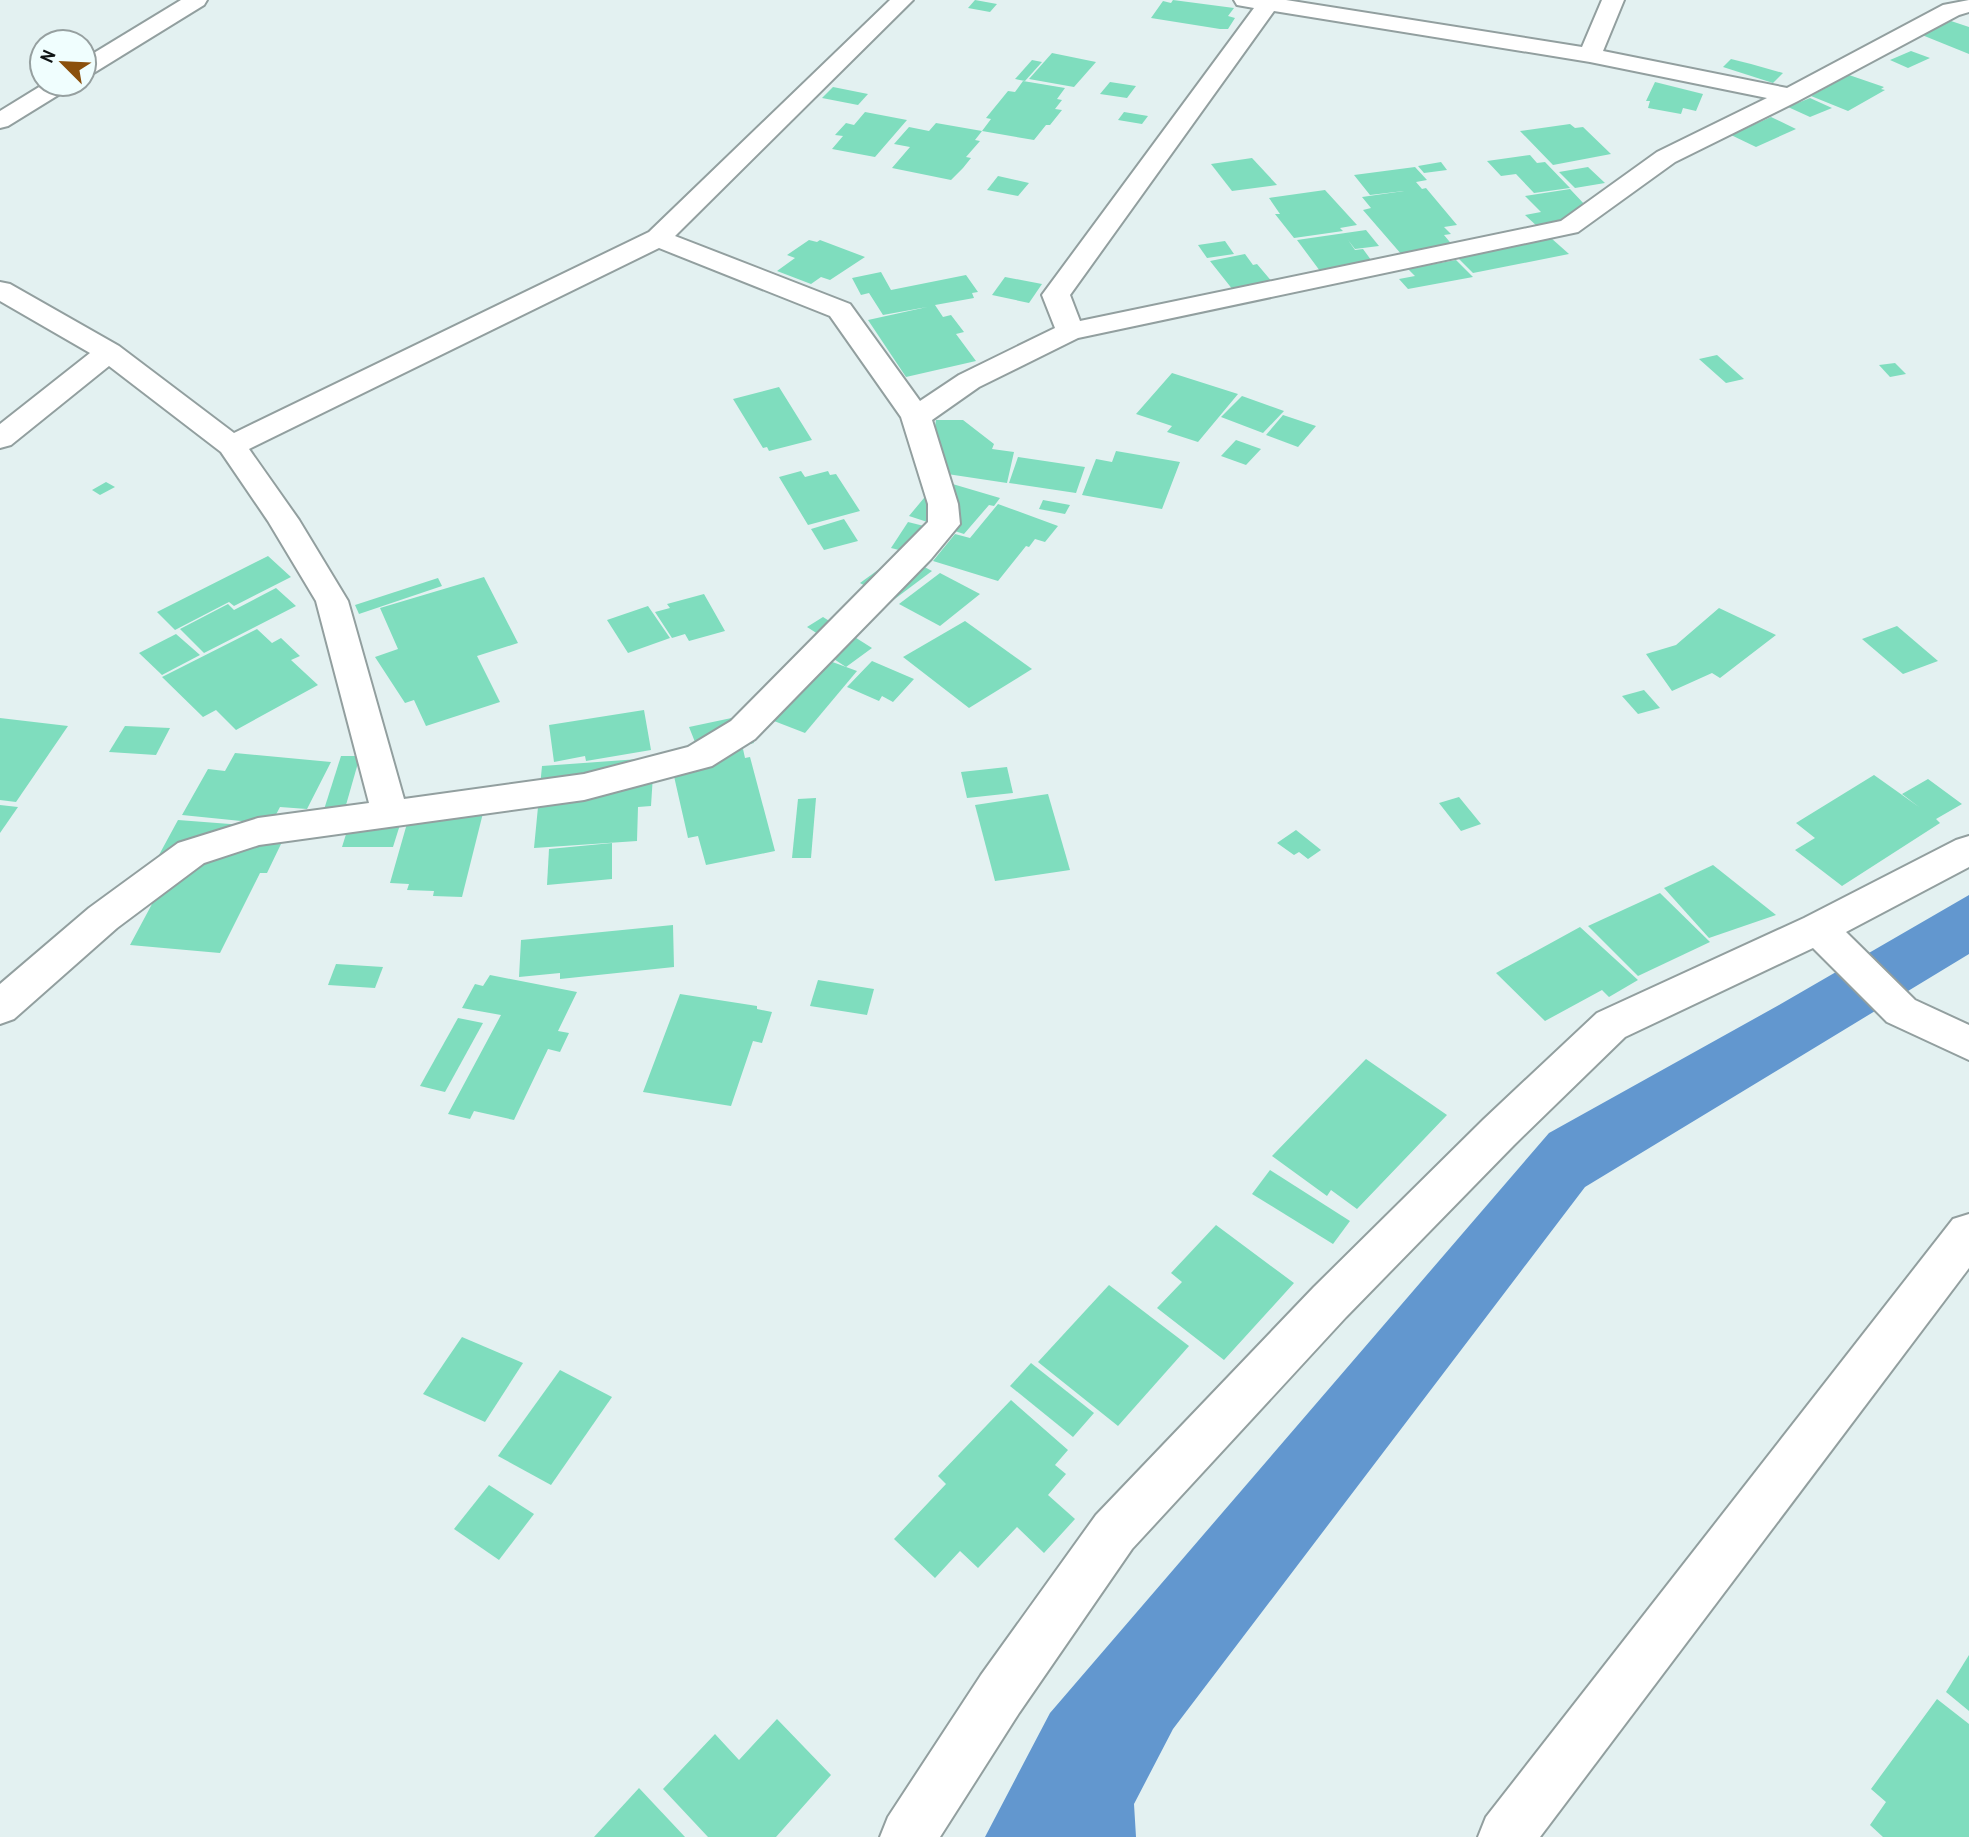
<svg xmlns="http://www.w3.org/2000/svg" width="1969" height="1837" viewBox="0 0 1969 1837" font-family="'Archivo Narrow',sans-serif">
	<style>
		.water { fill: #6297cf }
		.building { fill: #7fddbe }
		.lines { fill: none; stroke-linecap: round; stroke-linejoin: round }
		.street-casing { stroke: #929f9f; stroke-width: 4 }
		.street { fill: #fff; fill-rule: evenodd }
	</style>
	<rect width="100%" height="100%" fill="#e3f1f1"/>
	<path class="water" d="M1969,895V954L1585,1187L1173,1729L1134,1804L1136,1837H985L1050,1713L1549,1133L1779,1005Z"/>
	<g class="building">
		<path d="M975,0L997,4L990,12L968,8Z"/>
		<path d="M1173,0L1234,8L1228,16L1235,18L1228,29H1220L1151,18L1163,1L1171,3Z"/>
		<path d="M1951,21L1969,27V54L1922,35Z"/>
		<path d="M1911,51L1930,58L1908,68L1890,60Z"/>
		<path d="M1052,53L1096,62L1074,87L1029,79Z"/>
		<path d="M1731,59L1751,64L1783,73L1773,83L1723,67Z"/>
		<path d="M1032,60L1042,62L1025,81L1015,79Z"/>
		<path d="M1849,75L1884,87L1881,89L1885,90L1848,111L1811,96Z"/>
		<path d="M1023,81L1065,88L1057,99L1062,100L1055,109L1062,110L1050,125H1046L1034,140L982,131L991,119L986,118L1008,91L1015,92Z"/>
		<path d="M1110,82L1136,86L1127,98L1100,94Z"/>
		<path d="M1655,82L1703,94L1696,111L1683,108L1681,114L1648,108L1650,101H1646Z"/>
		<path d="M833,87L868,94L858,105L822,98Z"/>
		<path d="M1810,98L1832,108L1810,117L1788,107Z"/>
		<path d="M865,112L907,120L875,157L832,149L843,136L835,135L846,123L854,125Z"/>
		<path d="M1124,112L1148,116L1142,124L1118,120Z"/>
		<path d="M1771,117L1796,129L1756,147L1731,135Z"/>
		<path d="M936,123L982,131L975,140L980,141L966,157L971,158L963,168L951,180L892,168L910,147L894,144L909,127L929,131Z"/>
		<path d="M1570,124L1575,128L1583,127L1611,154L1553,165L1520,131Z"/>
		<path d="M1530,155L1537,163L1545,162L1570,188L1534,193L1516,174L1501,176L1487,161Z"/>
		<path d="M1252,158L1277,185L1232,191L1211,164Z"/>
		<path d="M1441,162L1447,170L1424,173L1418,166Z"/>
		<path d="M1415,167L1427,180L1416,182L1422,189L1426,188L1457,225L1444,227L1451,234L1444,235L1454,247L1402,255L1363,210L1371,208L1362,197L1404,191L1370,195L1354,175Z"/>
		<path d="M1588,167L1605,183L1575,188L1559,172Z"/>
		<path d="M998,176L1029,183L1018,196L987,190Z"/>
		<path d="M1570,189L1586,206L1551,225L1539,228L1525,215L1541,212L1525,196Z"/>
		<path d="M1325,190L1357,225L1340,228L1343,231L1294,238L1275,214H1280L1269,198Z"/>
		<path d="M1366,230L1379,246L1355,249L1348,240L1355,250L1363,249L1374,264L1320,271L1297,240Z"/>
		<path d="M1551,238L1569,254L1473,273L1458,258Z"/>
		<path d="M809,240L817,242L820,240L865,257L830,280L821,277L811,284L777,271L795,258L787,255Z"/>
		<path d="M1225,241L1234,254L1207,258L1198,245Z"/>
		<path d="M1245,254L1253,265L1257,264L1273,283L1233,290L1210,261Z"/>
		<path d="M1456,260L1473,277L1408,289L1399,279L1415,276L1408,269Z"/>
		<path d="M881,272L891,290L966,275L978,292L972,293L974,298L935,305L943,317L951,315L964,332L956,334L976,361L906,377L868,320L927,307L883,315L869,293L861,295L852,278Z"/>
		<path d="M1005,277L1042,284L1029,303L992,295Z"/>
		<path d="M1717,355L1744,379L1726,383L1699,359Z"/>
		<path d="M1895,363L1906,374L1890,377L1879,365Z"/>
		<path d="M1172,373L1238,394L1198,442L1167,432L1172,426L1136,414Z"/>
		<path d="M779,387L812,440L769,451L767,447L763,448L733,399Z"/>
		<path d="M1242,396L1284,411L1263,433L1221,417Z"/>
		<path d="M1283,415L1316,426L1298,447L1266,435Z"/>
		<path d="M936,420H963L994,444L992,449L1014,452L1007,483L934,472L929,468Z"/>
		<path d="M1236,440L1261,449L1246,465L1221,456Z"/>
		<path d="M1116,451L1180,462L1162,509L1082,495L1096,459L1112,462Z"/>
		<path d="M1018,457L1085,467L1076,493L1009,483Z"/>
		<path d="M801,471L805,477L828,471L830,475L836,474L860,511L808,525L779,477Z"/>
		<path d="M939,480L1000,498L994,506L989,505L964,534L909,516Z"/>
		<path d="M106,482L115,487L100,495L92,490Z"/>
		<path d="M1043,500L1070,505L1065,514L1039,509Z"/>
		<path d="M998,504L1058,526L1045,542L1035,539L1029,547L1026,546L998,581L933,561L955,534L970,538Z"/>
		<path d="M844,519L858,541L824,550L811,529Z"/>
		<path d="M908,522L944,531L927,557L891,548Z"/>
		<path d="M900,554L932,571L892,601L860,583Z"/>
		<path d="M268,556L291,577L234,606L229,602L175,630L157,612Z"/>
		<path d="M940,573L980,594L940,626L899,604Z"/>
		<path d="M484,577L518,643L477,656L500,702L426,726L414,700L405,703L375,657L398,649L380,608Z"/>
		<path d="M438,578L442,586L359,614L355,605Z"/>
		<path d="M276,588L296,606L204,653L180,629L228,604L234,610Z"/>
		<path d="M704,594L725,631L689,641L685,634L672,638L655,612L670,608L667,604Z"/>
		<path d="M648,606L670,638L628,653L607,620Z"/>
		<path d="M1719,608L1776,635L1720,678L1712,673L1672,691L1646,654L1676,645Z"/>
		<path d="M823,617L872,648L846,667L808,642L818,634L807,627Z"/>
		<path d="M965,621L1032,669L969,708L903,657Z"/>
		<path d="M1897,626L1938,661L1903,674L1862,639Z"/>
		<path d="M257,629L272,643L281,638L300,656L291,660L318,685L236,730L216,710L203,717L162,677Z"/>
		<path d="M176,634L200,655L162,675L139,653Z"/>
		<path d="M827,660L857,671L805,733L774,721Z"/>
		<path d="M872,661L914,679L893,702L882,696L879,701L847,687Z"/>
		<path d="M1644,690L1660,708L1638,714L1622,696Z"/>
		<path d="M644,710L651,750L586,761L585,756L554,762L549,725Z"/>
		<path d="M741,716L754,743L701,757L689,727Z"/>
		<path d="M0,718L68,726L16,802L0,800Z"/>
		<path d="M125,726L170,728L156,755L109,752Z"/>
		<path d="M743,749L745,758L750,757L775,851L706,865L698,836L688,838L671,763Z"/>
		<path d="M235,753L331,762L307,809L280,807L271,824L182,815L208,769L225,771Z"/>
		<path d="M341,756H360L342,819H321Z"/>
		<path d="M639,759L638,776L653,775L651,806L638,807L637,841L534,848L542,766Z"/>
		<path d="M1007,767L1013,793L967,798L961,772Z"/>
		<path d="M1874,775L1919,807L1902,794L1928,779L1962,804L1936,819L1940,823L1842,886L1795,850L1815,838L1796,823Z"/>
		<path d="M1048,794L1070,870L995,881L975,805Z"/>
		<path d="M1459,797L1481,824L1461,831L1439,803Z"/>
		<path d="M816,798L811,858H792L798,799Z"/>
		<path d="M0,805L18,807L0,833Z"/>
		<path d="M353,812H404L393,847H342Z"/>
		<path d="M410,813H483L462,897L433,896L434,891L407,890L409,884L390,883Z"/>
		<path d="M178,820L281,828L272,844H281L267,873H260L220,953L130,945L152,904H146L153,866Z"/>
		<path d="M1296,830L1321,850L1308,859L1299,852L1294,855L1277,843Z"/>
		<path d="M612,843V879L547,885L549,849Z"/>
		<path d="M1713,865L1776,915L1709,938L1664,888Z"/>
		<path d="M1660,893L1710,942L1638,976L1588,926Z"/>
		<path d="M673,925L674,967L560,979V973L519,977L521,940Z"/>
		<path d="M1580,927L1638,980L1609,997L1602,990L1545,1021L1496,973Z"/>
		<path d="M336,964L383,967L375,988L328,985Z"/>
		<path d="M490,975L577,992L558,1031L569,1033L560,1052L548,1049L514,1120L474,1111L470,1119L448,1114L501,1015L462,1008L475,984L483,986Z"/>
		<path d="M818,980L874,989L867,1015L810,1006Z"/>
		<path d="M680,994L757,1006V1009L772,1012L762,1043L753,1041L731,1106L643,1092Z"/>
		<path d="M458,1018L483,1023L445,1092L420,1086Z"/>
		<path d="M1366,1059L1447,1115L1357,1209L1331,1190L1327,1196L1272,1156Z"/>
		<path d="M1270,1170L1350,1221L1333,1244L1252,1194Z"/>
		<path d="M1216,1225L1294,1283L1224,1360L1157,1308L1182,1282L1171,1273Z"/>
		<path d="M1109,1285L1189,1346L1118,1426L1038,1362Z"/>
		<path d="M462,1337L523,1363L485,1422L423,1394Z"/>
		<path d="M1031,1363L1094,1413L1073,1437L1010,1386Z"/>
		<path d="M560,1370L612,1397L551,1485L498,1456Z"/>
		<path d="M1011,1400L1068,1450L1055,1465L1066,1474L1048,1495L1075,1519L1044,1553L1017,1527L978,1568L960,1551L935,1578L894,1539L946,1484L938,1476Z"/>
		<path d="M489,1485L534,1514L499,1560L454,1529Z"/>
		<path d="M1969,1655V1711L1946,1692Z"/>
		<path d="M1937,1699L1969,1724V1837H1883L1870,1825L1886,1802L1871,1789Z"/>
		<path d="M777,1719L831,1775L776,1837H708L663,1789L715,1734L739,1760Z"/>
		<path d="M639,1788L685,1837H594Z"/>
	</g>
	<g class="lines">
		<g class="street-casing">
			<g id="street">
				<path d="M181,0H207L204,5L92,74L84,76V59Z"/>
				<path d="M890,0H913L675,236L850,304L920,401L959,375L1055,328L1042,295L1254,8L1237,5L1234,0H1286L1582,47L1602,0H1624L1603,51L1787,88L1943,5L1969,0V12L1959,15L1798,101L1675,162L1578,232L1078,338L979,387L932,420L958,504L960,524L931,559L755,739L712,766L584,800L259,845L204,863L117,928L14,1019L0,1024V984L89,908L178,843L258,818L369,803L316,601L268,521L221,452L109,366L11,445L0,448V424L90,353L0,301V282L10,284L119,346L234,433L649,232ZM1274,11L1590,62L1767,98L1657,152L1561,221L1080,321L1070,295ZM659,248L830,316L901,417L928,504V522L731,721L688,747L584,774L404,799L348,601L299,520L249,449Z"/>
				<path d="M44,84H72L68,89L8,126L0,128V111Z"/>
				<path d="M1969,836V867L1846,932L1915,1000L1969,1025V1060L1887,1022L1813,948L1625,1037L1514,1145L1346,1317L1132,1549L1019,1713L940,1837H880L888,1817L981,1675L1096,1515L1314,1287L1484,1119L1597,1013L1804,918L1956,840Z"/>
				<path d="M1969,1214V1268L1540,1837H1478L1486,1817L1953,1219Z"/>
			</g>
		</g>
		<use href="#street" class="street"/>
	</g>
	<g transform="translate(63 63) rotate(294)"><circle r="33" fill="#f0fefe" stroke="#96a0a0" stroke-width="2"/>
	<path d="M0-5L12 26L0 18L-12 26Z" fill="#8b500c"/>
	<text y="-10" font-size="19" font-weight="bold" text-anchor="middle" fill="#0f1414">N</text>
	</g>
</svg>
